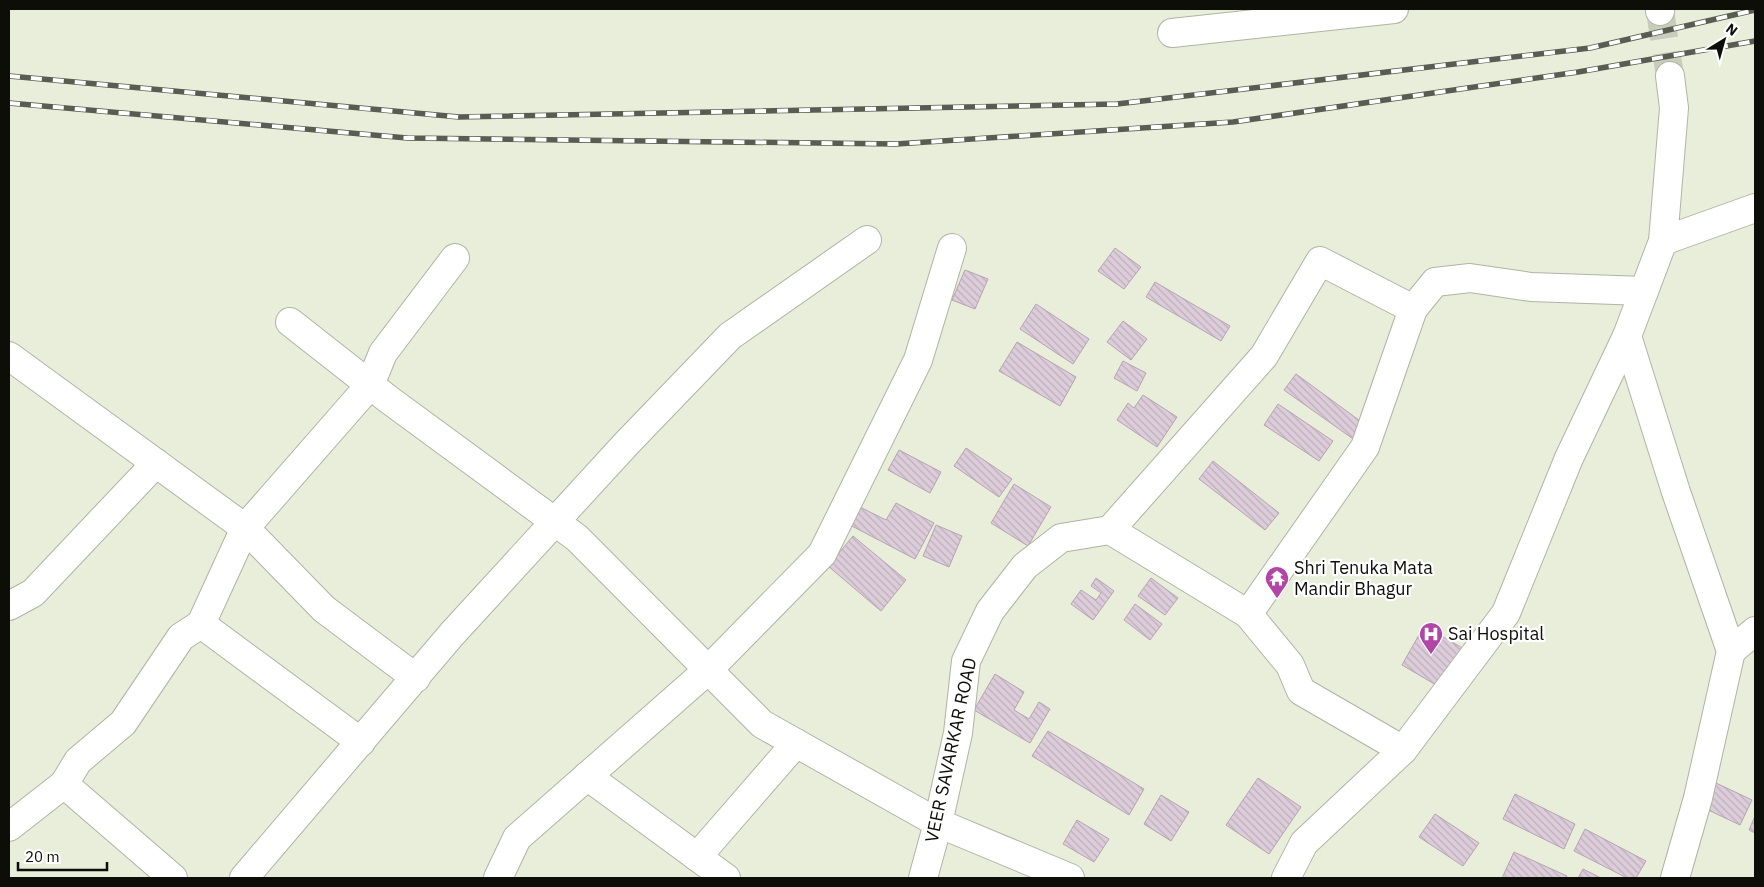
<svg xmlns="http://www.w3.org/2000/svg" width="1764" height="887" viewBox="0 0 1764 887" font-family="'IBM Plex Sans',sans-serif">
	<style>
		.building { fill: url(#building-back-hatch); stroke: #b4a4b1 }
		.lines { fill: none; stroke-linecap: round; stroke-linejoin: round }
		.minor-tunnel { stroke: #c8ccbb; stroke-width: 28; stroke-dasharray: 28 14; stroke-linecap: butt }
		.minor-casing { stroke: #b0b4a3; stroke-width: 30 }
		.minor { stroke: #fff; stroke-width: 28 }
		.rail-casing { stroke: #595c51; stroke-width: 5.5 }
		.rail { stroke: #fff; stroke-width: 4; stroke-dasharray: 11; stroke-linecap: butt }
		.labels { text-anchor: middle; stroke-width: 4.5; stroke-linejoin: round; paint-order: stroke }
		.poi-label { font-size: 18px; fill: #0d0e08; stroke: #fff; text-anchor: start }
		.street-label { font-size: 18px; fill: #0d0e08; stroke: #fff }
	</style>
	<defs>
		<pattern id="building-back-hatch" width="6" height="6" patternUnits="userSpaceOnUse" patternTransform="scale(1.25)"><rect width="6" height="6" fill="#ddcdda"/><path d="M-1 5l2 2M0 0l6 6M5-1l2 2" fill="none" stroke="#bcafba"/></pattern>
	</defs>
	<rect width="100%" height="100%" fill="#e9eedb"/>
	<g class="building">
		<path d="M1115,248L1141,267L1124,289L1098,271Z"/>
		<path d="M965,270L988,279L975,309L952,300Z"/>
		<path d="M1155,282L1230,326L1221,341L1146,297Z"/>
		<path d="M1036,304L1089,339L1073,364L1020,329Z"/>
		<path d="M1123,321L1147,339L1131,360L1107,342Z"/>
		<path d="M1017,342L1076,377L1060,406L999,371Z"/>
		<path d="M1123,361L1146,373L1137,391L1114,378Z"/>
		<path d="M1296,374L1367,426L1356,441L1284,390Z"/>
		<path d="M1143,395L1177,417L1157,447L1117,420L1128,403L1134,408Z"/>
		<path d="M1278,404L1333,441L1319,461L1264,425Z"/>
		<path d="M966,448L1012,479L999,497L954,466Z"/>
		<path d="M899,450L941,472L930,493L888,470Z"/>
		<path d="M1213,461L1279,513L1265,530L1199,479Z"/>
		<path d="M1014,484L1051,507L1028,546L991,523Z"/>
		<path d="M896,503L934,523L915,559L848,524L858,506L886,520Z"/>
		<path d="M936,525L962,536L949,567L923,556Z"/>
		<path d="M853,536L906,580L881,611L828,566Z"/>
		<path d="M1096,578L1114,591L1093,620L1071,604L1081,590L1096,600L1101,593L1091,586Z"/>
		<path d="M1151,578L1178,598L1165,615L1138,596Z"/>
		<path d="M1135,604L1162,624L1150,640L1124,620Z"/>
		<path d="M1424,626L1466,650L1443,689L1402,665Z"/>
		<path d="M995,674L1024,692L1014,710L1029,719L1039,702L1050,709L1030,743L974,710Z"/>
		<path d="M1048,731L1144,789L1129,815L1032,756Z"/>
		<path d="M1258,778L1301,807L1269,854L1226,825Z"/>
		<path d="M1716,783L1752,800L1740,825L1704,808Z"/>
		<path d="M1515,794L1575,824L1564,849L1503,819Z"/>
		<path d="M1161,795L1189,812L1171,841L1144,824Z"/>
		<path d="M1435,814L1479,843L1463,866L1419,837Z"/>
		<path d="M1755,816V833L1749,830Z"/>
		<path d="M1077,820L1109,839L1094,862L1063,844Z"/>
		<path d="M1585,829L1646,861L1636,878H1627L1574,851Z"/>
		<path d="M1514,852L1567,876L1566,878H1502Z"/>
		<path d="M1583,869L1601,878H1578Z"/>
	</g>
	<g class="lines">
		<path class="minor-tunnel" d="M1660,11L1670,76"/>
		<g class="minor-casing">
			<g id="minor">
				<path d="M1660,9V11"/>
				<path d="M1172,33L1394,9"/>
				<path d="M1663,241L1674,108L1670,76"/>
				<path d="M290,322L388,399L577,538L762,724L938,823L1070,878"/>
				<path d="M1627,336L1676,492L1731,651L1698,798L1675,878"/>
				<path d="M9,356L245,528L370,385L383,353L455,258"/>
				<path d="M1110,530L1264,356L1320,261L1413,309L1435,282L1470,278L1531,287L1644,291"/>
				<path d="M9,606L33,593L156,463"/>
				<path d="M1248,614L1365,447L1413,309"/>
				<path d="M201,624L361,742"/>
				<path d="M1731,651L1755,631"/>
				<path d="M587,776L726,878"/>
				<path d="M64,784L173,878"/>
				<path d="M9,827L64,784L78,761L123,723L181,637L201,624L245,528L324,609L416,678"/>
				<path d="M697,857L796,743"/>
				<path d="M244,878L452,634L626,444L730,336L867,240"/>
				<path d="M498,878L517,838L708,670L822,554L918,360L952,248"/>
				<path d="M923,878L938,823L958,733L966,661L990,611L1025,566L1061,538L1110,530L1248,614L1290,665L1301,691L1403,750"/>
				<path d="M1286,878L1304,843L1403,750L1506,613L1569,458L1627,336L1663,241L1755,208"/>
			</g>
		</g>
		<use href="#minor" class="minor"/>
		<g class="rail-casing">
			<g id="rail">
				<path d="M9,76L459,117L1117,104L1590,48L1755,10"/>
				<path d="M9,103L407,138L896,144L1233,122L1578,72L1755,41"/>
			</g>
		</g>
		<use href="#rail" class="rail"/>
	</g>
	<defs>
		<g id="temple-pin" transform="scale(1.25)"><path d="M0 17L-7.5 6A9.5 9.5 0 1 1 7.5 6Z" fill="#b146a7" stroke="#fff"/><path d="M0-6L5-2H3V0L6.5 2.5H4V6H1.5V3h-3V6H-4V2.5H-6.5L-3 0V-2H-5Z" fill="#fff"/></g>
		<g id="hospital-pin" transform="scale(1.25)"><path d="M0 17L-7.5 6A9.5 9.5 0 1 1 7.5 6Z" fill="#b146a7" stroke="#fff"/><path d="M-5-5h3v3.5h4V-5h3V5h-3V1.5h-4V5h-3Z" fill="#fff"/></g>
	</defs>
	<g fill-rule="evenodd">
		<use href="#temple-pin" x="1277" y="578"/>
		<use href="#hospital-pin" x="1431" y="634"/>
	</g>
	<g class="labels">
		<g class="poi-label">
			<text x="1294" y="574">Shri Tenuka Mata<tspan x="1294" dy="21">Mandir Bhagur</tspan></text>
			<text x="1448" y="640">Sai Hospital</text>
		</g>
		<g class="street-label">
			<text transform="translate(951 750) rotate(-78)" y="6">VEER SAVARKAR ROAD</text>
		</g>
	</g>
	<rect width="1764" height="887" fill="none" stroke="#0d0e08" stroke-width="20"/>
	<g transform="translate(1724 40) rotate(37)" stroke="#ffffff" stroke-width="4" paint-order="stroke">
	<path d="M0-4L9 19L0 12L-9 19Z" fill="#0d0e08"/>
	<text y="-8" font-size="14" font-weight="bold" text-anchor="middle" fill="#0d0e08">N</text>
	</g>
	<path d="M18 862v8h89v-8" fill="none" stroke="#0d0e08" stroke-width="2.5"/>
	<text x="25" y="862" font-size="15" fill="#0d0e08" stroke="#ffffff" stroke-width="4" paint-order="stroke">20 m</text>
</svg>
